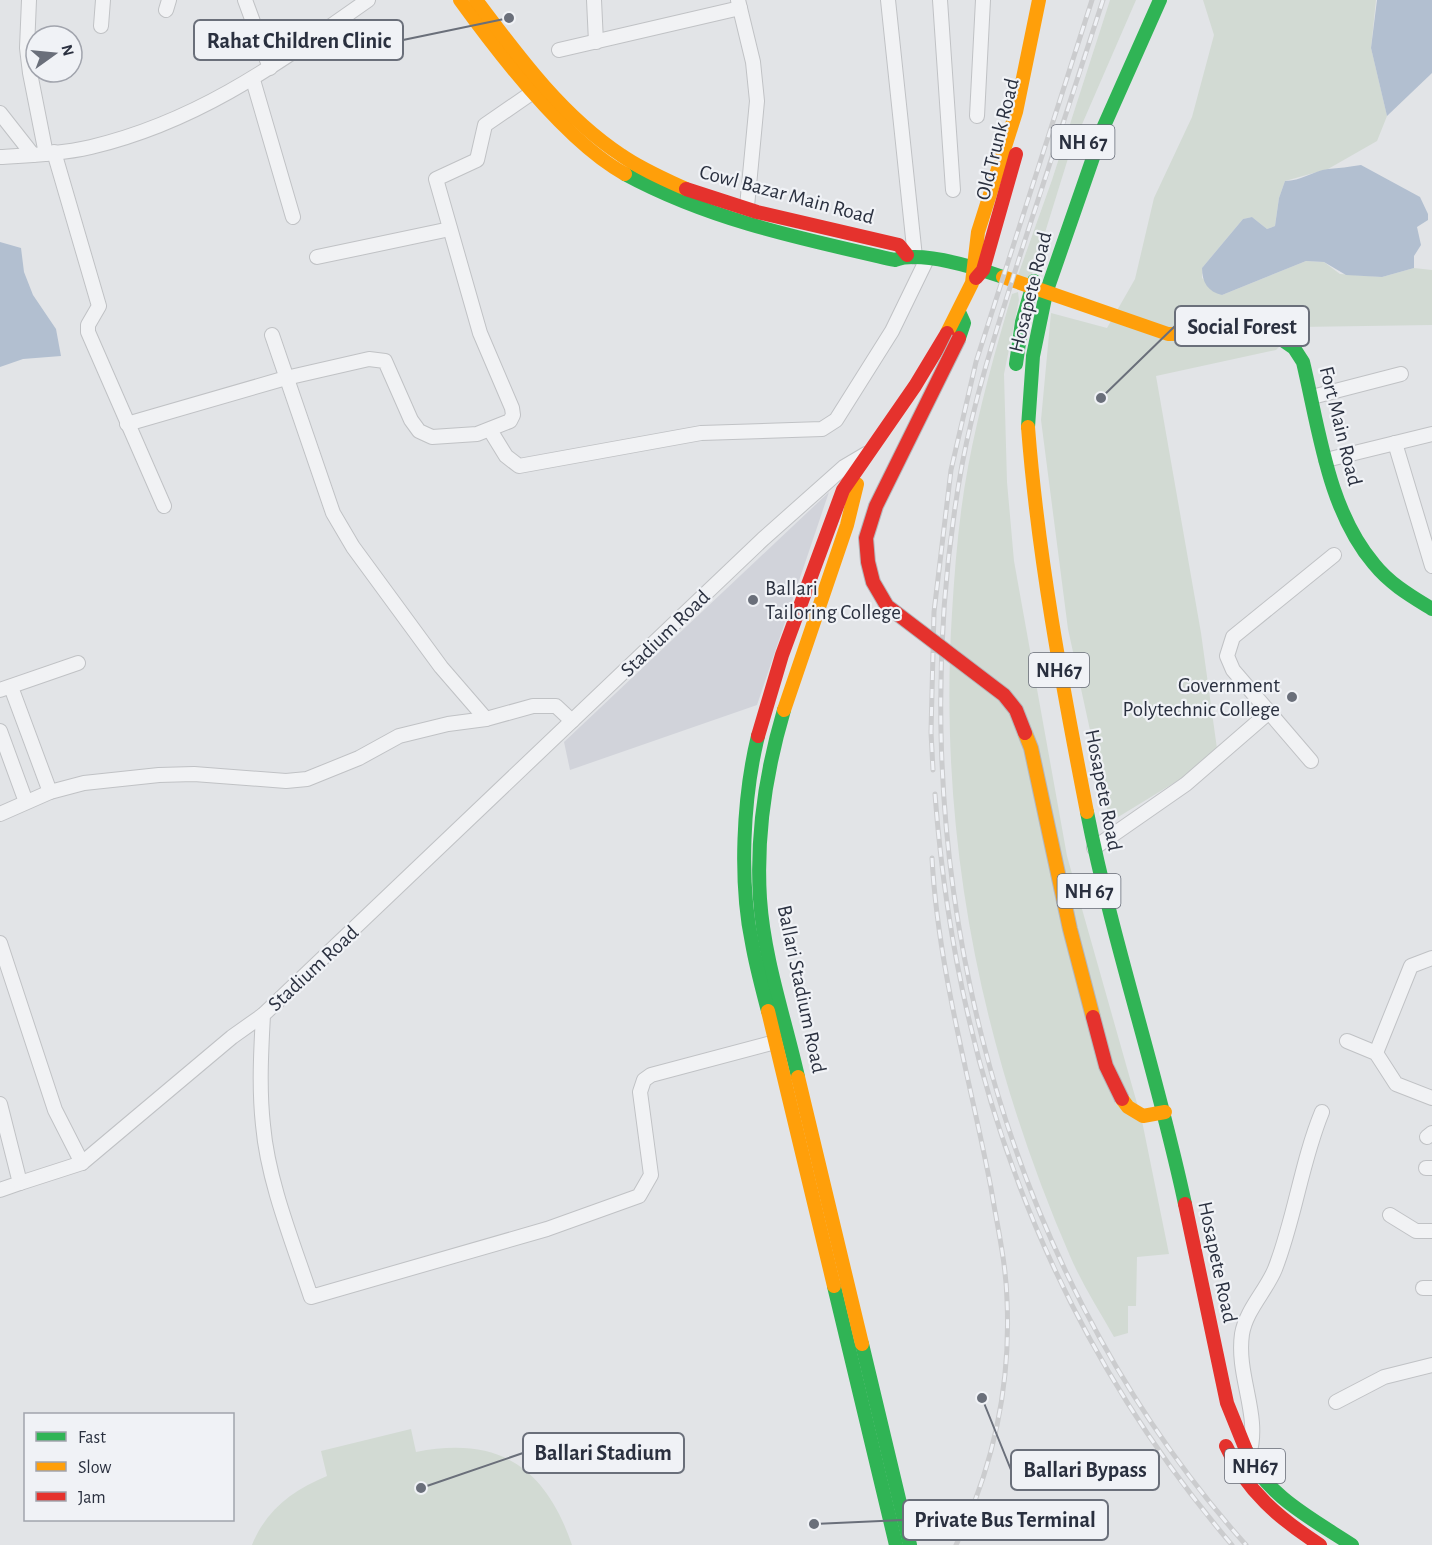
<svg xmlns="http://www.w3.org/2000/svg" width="1432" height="1545" viewBox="0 0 1432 1545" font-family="'Alegreya Sans',sans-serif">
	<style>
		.built { fill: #d1d3da }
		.green { fill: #d2dad3 }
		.water { fill: #b2bfd0 }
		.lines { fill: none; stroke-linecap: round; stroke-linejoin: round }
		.street-casing { stroke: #c0c2c5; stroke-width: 16 }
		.street { stroke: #f1f2f4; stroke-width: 14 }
		.fast { stroke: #30b455; stroke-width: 14 }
		.slow { stroke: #ff9f0a; stroke-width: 14 }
		.jam { stroke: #e5322d; stroke-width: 14 }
		.rail-casing { stroke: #cbccce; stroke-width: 5 }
		.rail { stroke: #f0f2f6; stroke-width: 3; stroke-dasharray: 9; stroke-linecap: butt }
		.slow-bridge-casing { stroke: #b5b7bb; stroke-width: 16; stroke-linecap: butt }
		.jam-bridge-casing { stroke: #b5b7bb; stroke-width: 16; stroke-linecap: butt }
		.slow-bridge { stroke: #ff9f0a; stroke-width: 14 }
		.jam-bridge { stroke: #e5322d; stroke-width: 14 }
		.poi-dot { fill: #6a6f7a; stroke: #f0f2f6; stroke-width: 2 }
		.labels { text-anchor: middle; stroke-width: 4.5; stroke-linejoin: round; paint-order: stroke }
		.shield { fill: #f0f2f6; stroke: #656a76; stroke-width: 1.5 }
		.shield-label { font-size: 20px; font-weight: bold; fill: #2a303f }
		.street-label { font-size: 21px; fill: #2a303f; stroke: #f0f2f6 }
		.poi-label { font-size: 21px; fill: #2a303f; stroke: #f0f2f6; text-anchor: start }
		.leader { fill: none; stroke: #6a6f7a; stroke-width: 2 }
		.callout-dot { fill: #6a6f7a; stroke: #f0f2f6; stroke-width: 2 }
		.callout { fill: #f0f2f6; stroke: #6a6f7a; stroke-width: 2 }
		.callout-label { font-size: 22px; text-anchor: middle; font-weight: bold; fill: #2a303f }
	</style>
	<rect width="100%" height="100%" fill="#e2e4e7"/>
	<path class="built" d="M829,492L757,705L570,770L564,742Z"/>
	<g class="green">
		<path d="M1110,0H1136L1070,152L1030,281L1017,278L1052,180Z"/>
		<path d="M1203,0H1376L1371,48L1387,116L1377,141L1328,169L1285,181L1279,198L1275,226L1267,229L1252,217L1243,219L1202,268V278L1222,295L1306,261L1324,262L1340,274L1382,277L1414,268L1432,270V325L1299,327L1276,350L1156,376L1201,633L1218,756L1110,822L1068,629L1041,420L1051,313L1107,328L1135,279L1154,198L1192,117L1214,35Z"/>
		<path d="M1018,292L1019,300L1004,374L1007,482L1014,561L1067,856L1142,1121L1169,1254L1137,1257L1136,1306H1128V1333L1114,1337C1099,1310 1082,1284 1070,1256C981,1050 938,837 952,613C955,564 959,515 968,467C979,409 995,351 1012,294Z"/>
		<path d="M411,1429L416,1452C498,1436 545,1466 572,1545H252C266,1510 293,1490 327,1476L321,1451Z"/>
	</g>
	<g class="water">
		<path d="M1377,0H1432V73L1387,116L1371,48Z"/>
		<path d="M1361,165L1420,197L1428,214V220L1417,227L1421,245L1414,256V268L1382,277L1346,275L1324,262L1306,261L1222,295C1208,292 1202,282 1202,268L1243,219L1252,217L1267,229L1275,226L1279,198L1285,181C1301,181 1313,171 1328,169C1339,168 1349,167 1361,165Z"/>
		<path d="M0,242L21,248L24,272L33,295L56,329L61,356L23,359L0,367Z"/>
	</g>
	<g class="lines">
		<g class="street-casing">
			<g id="street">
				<path d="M29,0L27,48L30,73L46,154"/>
				<path d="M245,0L270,68"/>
				<path d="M594,0L596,42"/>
				<path d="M738,0L753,62L757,101L746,217"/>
				<path d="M888,0L915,257"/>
				<path d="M940,0L953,190"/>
				<path d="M166,10L169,0"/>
				<path d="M101,26L103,0"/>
				<path d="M559,50L740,8"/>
				<path d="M253,80L293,217"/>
				<path d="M0,113L33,155"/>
				<path d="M977,116L983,0"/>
				<path d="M54,152L99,306L88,325V332L164,506"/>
				<path d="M0,157C30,155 61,154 91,147C200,121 278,63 368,0"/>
				<path d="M317,257L450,229"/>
				<path d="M272,335L333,513L353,547L441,667L486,719"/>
				<path d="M1312,397L1401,374"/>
				<path d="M127,424L286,378L369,359L385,361L411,420L419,431L432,437L477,434L510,421L513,415L512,408L480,333L436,179L477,160L485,125L533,92"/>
				<path d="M490,430L506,456L519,466L701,433L822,429L836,420L892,331L926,261"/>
				<path d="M1395,443L1432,566"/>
				<path d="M1326,460L1432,434"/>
				<path d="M11,687L50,792"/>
				<path d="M0,690L78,663"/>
				<path d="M0,731L26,802"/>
				<path d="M1311,761L1233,670L1227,656L1233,637L1334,555"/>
				<path d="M0,814L50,792L84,783L159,775L194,774L286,781L307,779L359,758L399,736L448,724L486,719L533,706H556L572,721"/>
				<path d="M1094,848L1186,784L1269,712"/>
				<path d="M0,943L55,1110L82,1163"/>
				<path d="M783,1040L651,1075L644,1080L640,1092L651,1175L639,1196L547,1229L311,1297C293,1243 268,1182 263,1125C259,1089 261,1052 263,1015L763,539L844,467L866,454"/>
				<path d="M1347,1041L1376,1053L1396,1084L1432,1098"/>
				<path d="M1376,1053L1411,966L1432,958"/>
				<path d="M0,1104L20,1183L0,1190"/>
				<path d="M1427,1137L1432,1133"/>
				<path d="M1426,1168H1432"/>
				<path d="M20,1183L82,1163L232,1037L263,1015"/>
				<path d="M1390,1215L1416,1231H1432"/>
				<path d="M1423,1288H1432"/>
				<path d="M1336,1402L1384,1377L1432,1365"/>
				<path d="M1249,1455C1261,1415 1236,1376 1242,1334C1246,1310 1266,1291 1275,1269C1295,1218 1301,1163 1322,1112"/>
			</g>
		</g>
		<use href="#street" class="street"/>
		<g class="fast">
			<path d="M625,174C710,220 802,239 895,260C920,250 977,268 1003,277"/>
			<path d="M959,312L964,323L959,338"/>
			<path d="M1281,339L1294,348L1303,362C1319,429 1328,510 1374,564C1390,584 1411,596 1432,609"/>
			<path d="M1016,364L1022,322L1034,281"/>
			<path d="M1028,427L1033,356L1046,293L1104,126L1160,0"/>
			<path d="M784,710C766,771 756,835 760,899C764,959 785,1019 798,1077"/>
			<path d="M758,736C743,797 739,881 752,943C756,966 762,988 768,1011"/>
			<path d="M1087,812C1113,944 1157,1072 1185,1204"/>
			<path d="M834,1286L896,1545"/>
			<path d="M862,1344L910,1545"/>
			<path d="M1246,1450C1264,1495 1314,1520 1352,1545"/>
		</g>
		<g class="slow">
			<path d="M460,0C499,54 568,143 625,174"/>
			<path d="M476,0C518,56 562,116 621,155C641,169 664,179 686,189"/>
			<path d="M1003,277L1168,334L1246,333L1281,339"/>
			<path d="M947,333L972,283L978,232L1016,112L1039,0"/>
			<path d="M1028,427C1038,557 1062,684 1087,812"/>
			<path d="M784,710L847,525L857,484"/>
			<path d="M768,1011L834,1286"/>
			<path d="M798,1077L862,1344"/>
			<path d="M1122,1099L1128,1107L1143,1116L1165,1112"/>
		</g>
		<g class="jam">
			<path d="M686,189L757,212L899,245L907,255"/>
			<path d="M976,278L983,270L1016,154"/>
			<path d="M758,736L782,655L843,490L915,386L947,333"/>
			<path d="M1185,1204L1227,1403L1246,1450"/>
			<path d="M1226,1446C1246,1491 1280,1519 1320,1545"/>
		</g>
		<g class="rail-casing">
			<g id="rail">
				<path d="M1103,0C1077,81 1051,162 1024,243C1001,316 976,390 962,465C894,841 989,1257 1246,1545"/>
				<path d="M933,770L931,732L934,612L951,470L976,362L1092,0"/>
				<path d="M935,794C956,1074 1049,1330 1232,1545"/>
				<path d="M932,858C938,969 970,1079 991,1188C997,1225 1006,1262 1007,1300C1011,1386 993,1468 956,1545"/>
			</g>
		</g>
		<use href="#rail" class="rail"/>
		<g class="slow-bridge-casing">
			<path id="slow-bridge" d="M1025,733L1031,748L1070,929L1093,1017"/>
		</g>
		<g class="jam-bridge-casing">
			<g id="jam-bridge">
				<path d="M959,338L876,506L866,538L868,562L873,582L887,606L1004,695L1016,710L1025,733"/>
				<path d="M1093,1017L1106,1066L1122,1099"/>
			</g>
		</g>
		<use href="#slow-bridge" class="slow-bridge"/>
		<use href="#jam-bridge" class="jam-bridge"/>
	</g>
	<g class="poi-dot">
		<circle cx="753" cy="600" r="6"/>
		<circle cx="1292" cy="697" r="6"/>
	</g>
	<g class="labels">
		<g class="shield">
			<rect x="1051.5" y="125" width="63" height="34" rx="4.5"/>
			<rect x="1029" y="653" width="60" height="34" rx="4.5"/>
			<rect x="1057.5" y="874" width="63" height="34" rx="4.5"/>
			<rect x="1225" y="1449" width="60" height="34" rx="4.5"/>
		</g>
		<g class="shield-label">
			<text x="1083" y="149">NH 67</text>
			<text x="1059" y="677">NH67</text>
			<text x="1089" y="898">NH 67</text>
			<text x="1255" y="1473">NH67</text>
		</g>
		<g class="street-label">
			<text transform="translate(997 139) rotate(-76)" y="7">Old Trunk Road</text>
			<text transform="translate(787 194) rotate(15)" y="7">Cowl Bazar Main Road</text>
			<text transform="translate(1030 292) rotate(-76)" y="7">Hosapete Road</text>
			<text transform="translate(1341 426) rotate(76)" y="7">Fort Main Road</text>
			<text transform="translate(665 633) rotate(-44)" y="7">Stadium Road</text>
			<text transform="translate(1104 790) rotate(79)" y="7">Hosapete Road</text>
			<text transform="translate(313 968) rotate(-43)" y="7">Stadium Road</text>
			<text transform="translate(802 989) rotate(78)" y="7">Ballari Stadium Road</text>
			<text transform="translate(1218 1262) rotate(78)" y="7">Hosapete Road</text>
		</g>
		<g class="poi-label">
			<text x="765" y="595">Ballari<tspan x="765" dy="24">Tailoring College</tspan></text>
			<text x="1280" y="692" text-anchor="end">Government<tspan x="1280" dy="24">Polytechnic College</tspan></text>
		</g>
	</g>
	<path class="leader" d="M509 18L403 40M1101 398L1175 326M421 1488L523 1453M982 1398L1011 1470M814 1524L903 1520"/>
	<g class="callout-dot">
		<circle cx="509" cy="18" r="6"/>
		<circle cx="1101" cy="398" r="6"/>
		<circle cx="421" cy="1488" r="6"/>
		<circle cx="982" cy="1398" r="6"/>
		<circle cx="814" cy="1524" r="6"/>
	</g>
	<g class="callout">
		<rect x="194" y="20" width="209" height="40" rx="6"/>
		<rect x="1175" y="306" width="134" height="40" rx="6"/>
		<rect x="523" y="1433" width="161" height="40" rx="6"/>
		<rect x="1011" y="1450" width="148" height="40" rx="6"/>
		<rect x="903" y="1500" width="205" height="40" rx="6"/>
	</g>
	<g class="callout-label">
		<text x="299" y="48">Rahat Children Clinic</text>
		<text x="1242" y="334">Social Forest</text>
		<text x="603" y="1460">Ballari Stadium</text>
		<text x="1085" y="1477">Ballari Bypass</text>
		<text x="1005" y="1527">Private Bus Terminal</text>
	</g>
	<rect x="24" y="1413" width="210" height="108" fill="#f0f2f6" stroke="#a1a4ad" stroke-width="1.5"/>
	<rect x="36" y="1432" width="30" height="9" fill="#30b455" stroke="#a1a4ad" stroke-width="1.5"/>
	<text x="78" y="1443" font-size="18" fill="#2a303f">Fast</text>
	<rect x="36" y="1462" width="30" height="9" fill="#ff9f0a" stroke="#a1a4ad" stroke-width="1.5"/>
	<text x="78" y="1473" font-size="18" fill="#2a303f">Slow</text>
	<rect x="36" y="1492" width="30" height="9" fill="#e5322d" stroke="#a1a4ad" stroke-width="1.5"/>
	<text x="78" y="1503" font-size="18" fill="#2a303f">Jam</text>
	<g transform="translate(54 54) rotate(75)"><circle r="28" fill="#f0f2f6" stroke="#a1a4ad" stroke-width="1.5"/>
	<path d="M0-4.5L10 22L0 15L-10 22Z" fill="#6a6f7a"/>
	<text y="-9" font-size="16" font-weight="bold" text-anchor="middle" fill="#2a303f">N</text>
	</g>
</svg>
